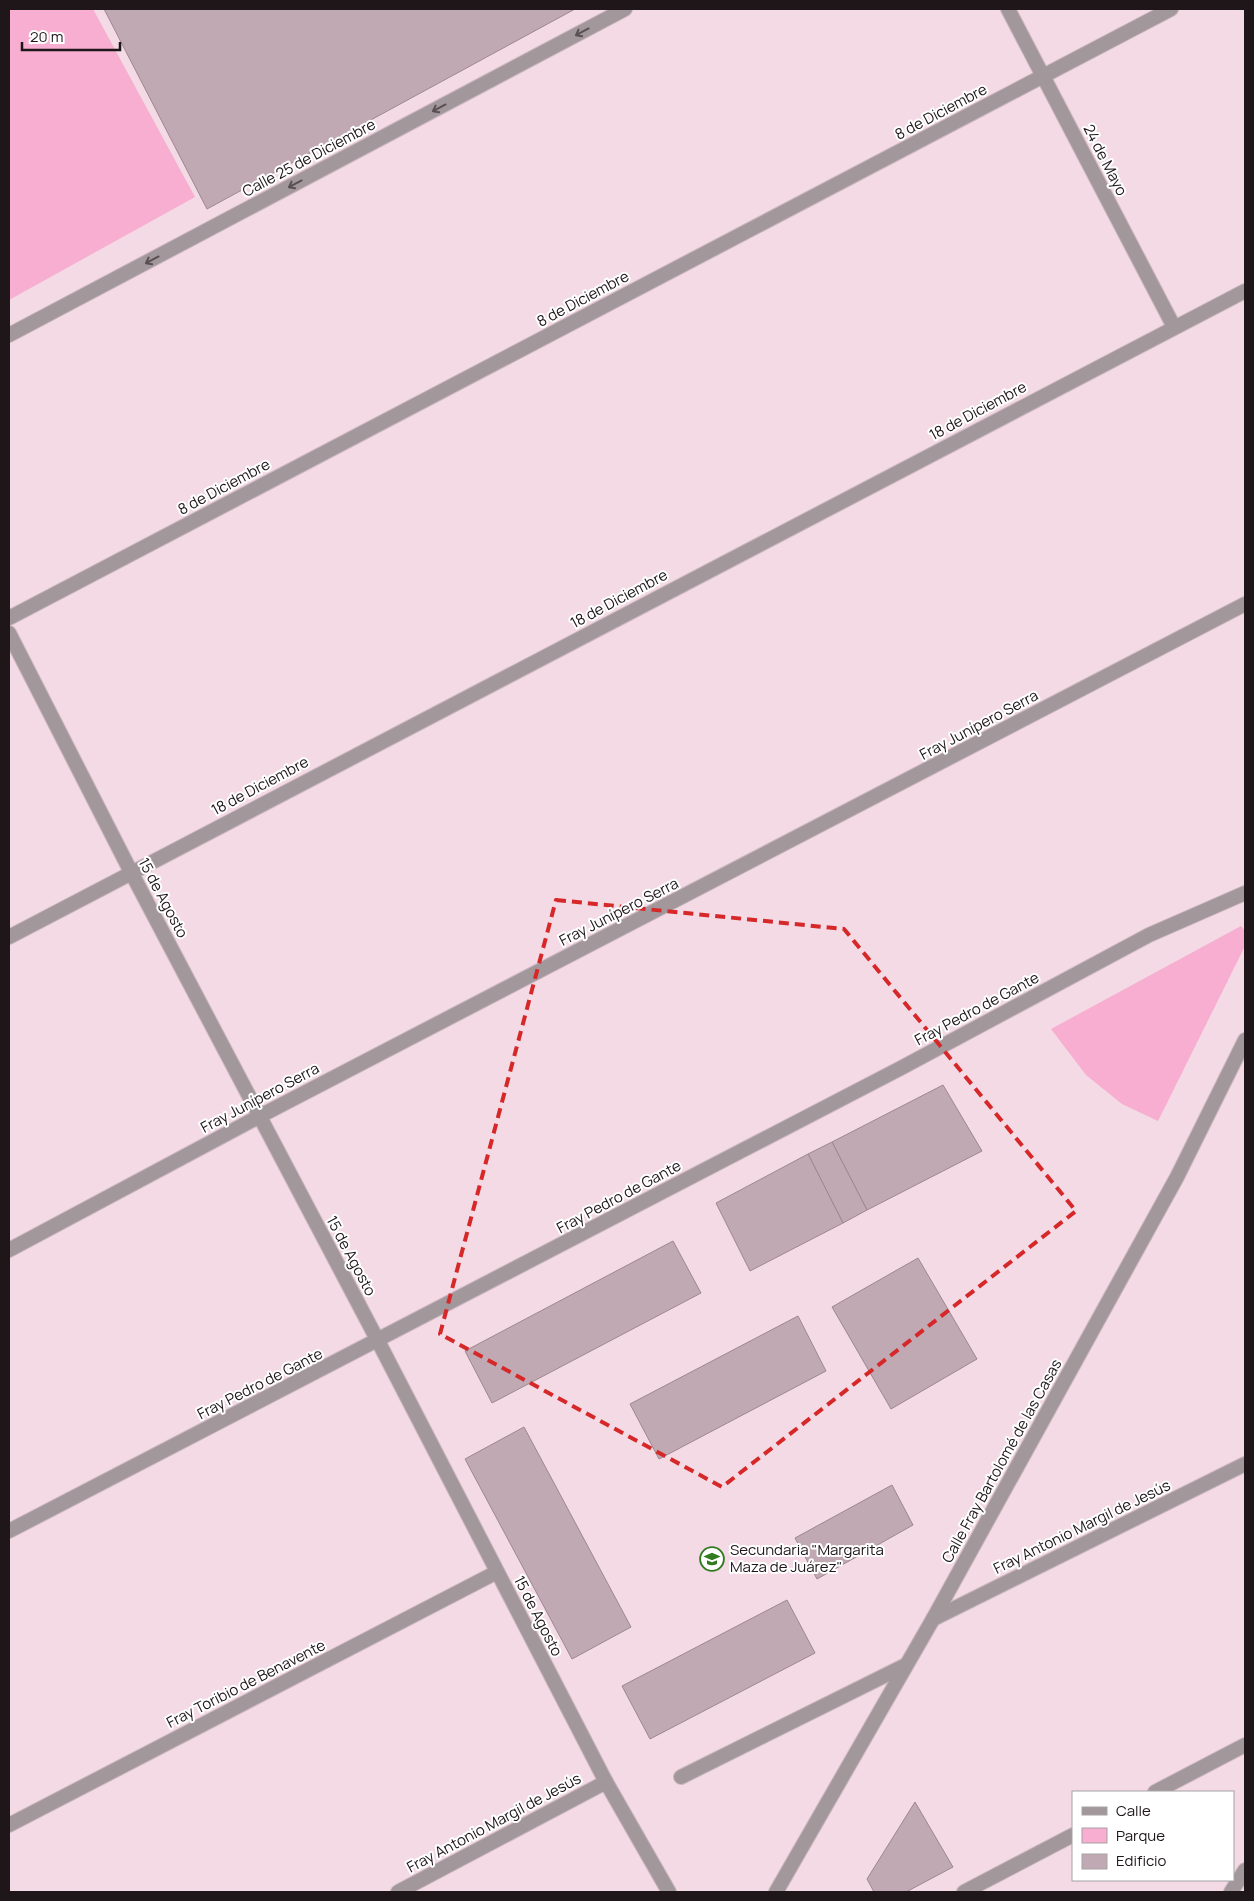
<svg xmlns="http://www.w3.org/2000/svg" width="1254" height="1901" viewBox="0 0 1254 1901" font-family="Manrope,sans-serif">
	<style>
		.green { fill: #f7aed0 }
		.building { fill: #c0a9b3; stroke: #9d8790 }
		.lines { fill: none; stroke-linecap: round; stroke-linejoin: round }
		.service-casing { stroke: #cdb7c0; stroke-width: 16 }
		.minor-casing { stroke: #cdb7c0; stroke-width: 16 }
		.tertiary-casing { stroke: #cdb7c0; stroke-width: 16 }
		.service { stroke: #a2989c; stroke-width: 14 }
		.minor { stroke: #a2989c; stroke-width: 14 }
		.tertiary { stroke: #a2989c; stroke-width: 14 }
		.oneway { stroke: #595054 }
		.marked { fill: none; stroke: #d62828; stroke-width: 4; stroke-dasharray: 10 6; stroke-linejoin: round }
		.labels { text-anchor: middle; stroke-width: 4; stroke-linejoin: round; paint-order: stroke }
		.street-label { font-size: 15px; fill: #1e1619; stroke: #fff }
		.poi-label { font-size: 15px; fill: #1e1619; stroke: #fff; text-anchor: start }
	</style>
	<rect width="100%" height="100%" fill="#f3dae5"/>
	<g class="green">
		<path d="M9,9H93L195,197L9,300Z"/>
		<path d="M1241,926L1245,931V946L1158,1121L1122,1104L1086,1075L1051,1029Z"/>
	</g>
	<g class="building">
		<path d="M104,9H575L207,209Z"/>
		<path d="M943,1085L982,1151L867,1210L832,1142Z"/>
		<path d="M832,1142L867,1210L843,1223L808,1154Z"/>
		<path d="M808,1154L843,1223L750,1271L716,1203Z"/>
		<path d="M673,1241L701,1293L492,1403L465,1351Z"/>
		<path d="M918,1258L977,1359L891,1409L832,1307Z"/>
		<path d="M798,1316L826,1371L659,1459L630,1404Z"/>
		<path d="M524,1427L631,1627L572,1659L465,1459Z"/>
		<path d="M892,1485L913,1525L817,1579L795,1538Z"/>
		<path d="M787,1600L815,1653L650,1739L622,1686Z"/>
		<path d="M915,1802L953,1867L906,1892H874L867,1879Z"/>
	</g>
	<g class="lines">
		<g class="service-casing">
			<path id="service" d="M681,1777L906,1665"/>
		</g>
		<g class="minor-casing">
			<g id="minor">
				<path d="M1008,9L1174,327"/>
				<path d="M9,335L625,9"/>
				<path d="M9,618L1171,9"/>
				<path d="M9,633L131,872L378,1341L606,1782L669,1892"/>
				<path d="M9,937L1245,291"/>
				<path d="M9,1250L260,1116L1245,604"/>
				<path d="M9,1531L901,1068L1149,935L1245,893"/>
				<path d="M933,1619L1245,1464"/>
				<path d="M1155,1792L1245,1745"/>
				<path d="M9,1825L497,1572"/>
				<path d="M398,1892L606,1782"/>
				<path d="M964,1892L1073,1835"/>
				<path d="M1231,1892L1245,1870"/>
			</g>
		</g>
		<g class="tertiary-casing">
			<path id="tertiary" d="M776,1892L933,1619L1177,1177L1245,1040"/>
		</g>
		<use href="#service" class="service"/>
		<use href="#minor" class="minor"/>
		<use href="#tertiary" class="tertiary"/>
	</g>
	<defs><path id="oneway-shaft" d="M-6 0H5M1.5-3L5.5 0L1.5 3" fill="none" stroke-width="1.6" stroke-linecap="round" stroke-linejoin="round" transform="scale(1.25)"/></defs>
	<g class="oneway">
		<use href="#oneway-shaft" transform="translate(582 32) rotate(152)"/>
		<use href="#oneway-shaft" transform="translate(439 108) rotate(152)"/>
		<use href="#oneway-shaft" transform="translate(295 184) rotate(152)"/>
		<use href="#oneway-shaft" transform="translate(152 260) rotate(152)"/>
	</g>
	<path class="marked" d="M556,900L844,929L1076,1211L722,1487L440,1334Z"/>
	<defs>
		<g id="school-ring" transform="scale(1.25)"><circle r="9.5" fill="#fff" stroke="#317a1e" stroke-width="1.5"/><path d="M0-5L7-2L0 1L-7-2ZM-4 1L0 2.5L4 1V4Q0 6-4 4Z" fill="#317a1e"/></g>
	</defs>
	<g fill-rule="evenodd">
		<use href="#school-ring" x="712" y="1559"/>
	</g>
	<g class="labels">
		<g class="street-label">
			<text transform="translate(941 112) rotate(-28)" y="5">8 de Diciembre</text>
			<text transform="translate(309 158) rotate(-28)" y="5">Calle 25 de Diciembre</text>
			<text transform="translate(1105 160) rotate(63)" y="5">24 de Mayo</text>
			<text transform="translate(583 299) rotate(-28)" y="5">8 de Diciembre</text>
			<text transform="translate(978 411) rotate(-28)" y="5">18 de Diciembre</text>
			<text transform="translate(224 487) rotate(-28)" y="5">8 de Diciembre</text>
			<text transform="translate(619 599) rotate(-28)" y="5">18 de Diciembre</text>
			<text transform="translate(979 725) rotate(-28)" y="5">Fray Junípero Serra</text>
			<text transform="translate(260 786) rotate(-28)" y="5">18 de Diciembre</text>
			<text transform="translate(163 898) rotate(62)" y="5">15 de Agosto</text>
			<text transform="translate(619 912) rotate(-27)" y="5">Fray Junípero Serra</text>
			<text transform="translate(977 1009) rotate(-28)" y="5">Fray Pedro de Gante</text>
			<text transform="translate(260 1098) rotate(-28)" y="5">Fray Junípero Serra</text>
			<text transform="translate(619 1197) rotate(-28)" y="5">Fray Pedro de Gante</text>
			<text transform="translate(351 1256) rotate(62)" y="5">15 de Agosto</text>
			<text transform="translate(260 1384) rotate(-27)" y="5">Fray Pedro de Gante</text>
			<text transform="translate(1002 1461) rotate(-61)" y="5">Calle Fray Bartolomé de las Casas</text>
			<text transform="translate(1082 1527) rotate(-26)" y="5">Fray Antonio Margil de Jesús</text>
			<text transform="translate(538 1616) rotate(63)" y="5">15 de Agosto</text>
			<text transform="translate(246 1684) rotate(-27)" y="5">Fray Toribio de Benavente</text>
			<text transform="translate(494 1823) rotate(-28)" y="5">Fray Antonio Margil de Jesús</text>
		</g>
		<g class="poi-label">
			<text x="730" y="1555">Secundaria "Margarita<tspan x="730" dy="17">Maza de Juárez"</tspan></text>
		</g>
	</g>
	<rect width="1254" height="1901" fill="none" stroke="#1e1619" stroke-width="20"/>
	<rect x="1072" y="1791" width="162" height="90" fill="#ffffff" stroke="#a5a2a3"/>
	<rect x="1082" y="1807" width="25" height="8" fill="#a2989c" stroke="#a5a2a3"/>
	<text x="1116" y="1816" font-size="15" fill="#1e1619">Calle</text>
	<rect x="1082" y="1828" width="25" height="15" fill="#f7aed0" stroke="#a5a2a3"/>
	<text x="1116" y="1841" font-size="15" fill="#1e1619">Parque</text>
	<rect x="1082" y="1854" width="25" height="15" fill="#c0a9b3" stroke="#a5a2a3"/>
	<text x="1116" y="1866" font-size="15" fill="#1e1619">Edificio</text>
	<path d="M22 42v8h98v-8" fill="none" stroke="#1e1619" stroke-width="2.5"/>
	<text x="30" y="42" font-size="15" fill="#1e1619" stroke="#ffffff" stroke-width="4" paint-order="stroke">20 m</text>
</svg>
